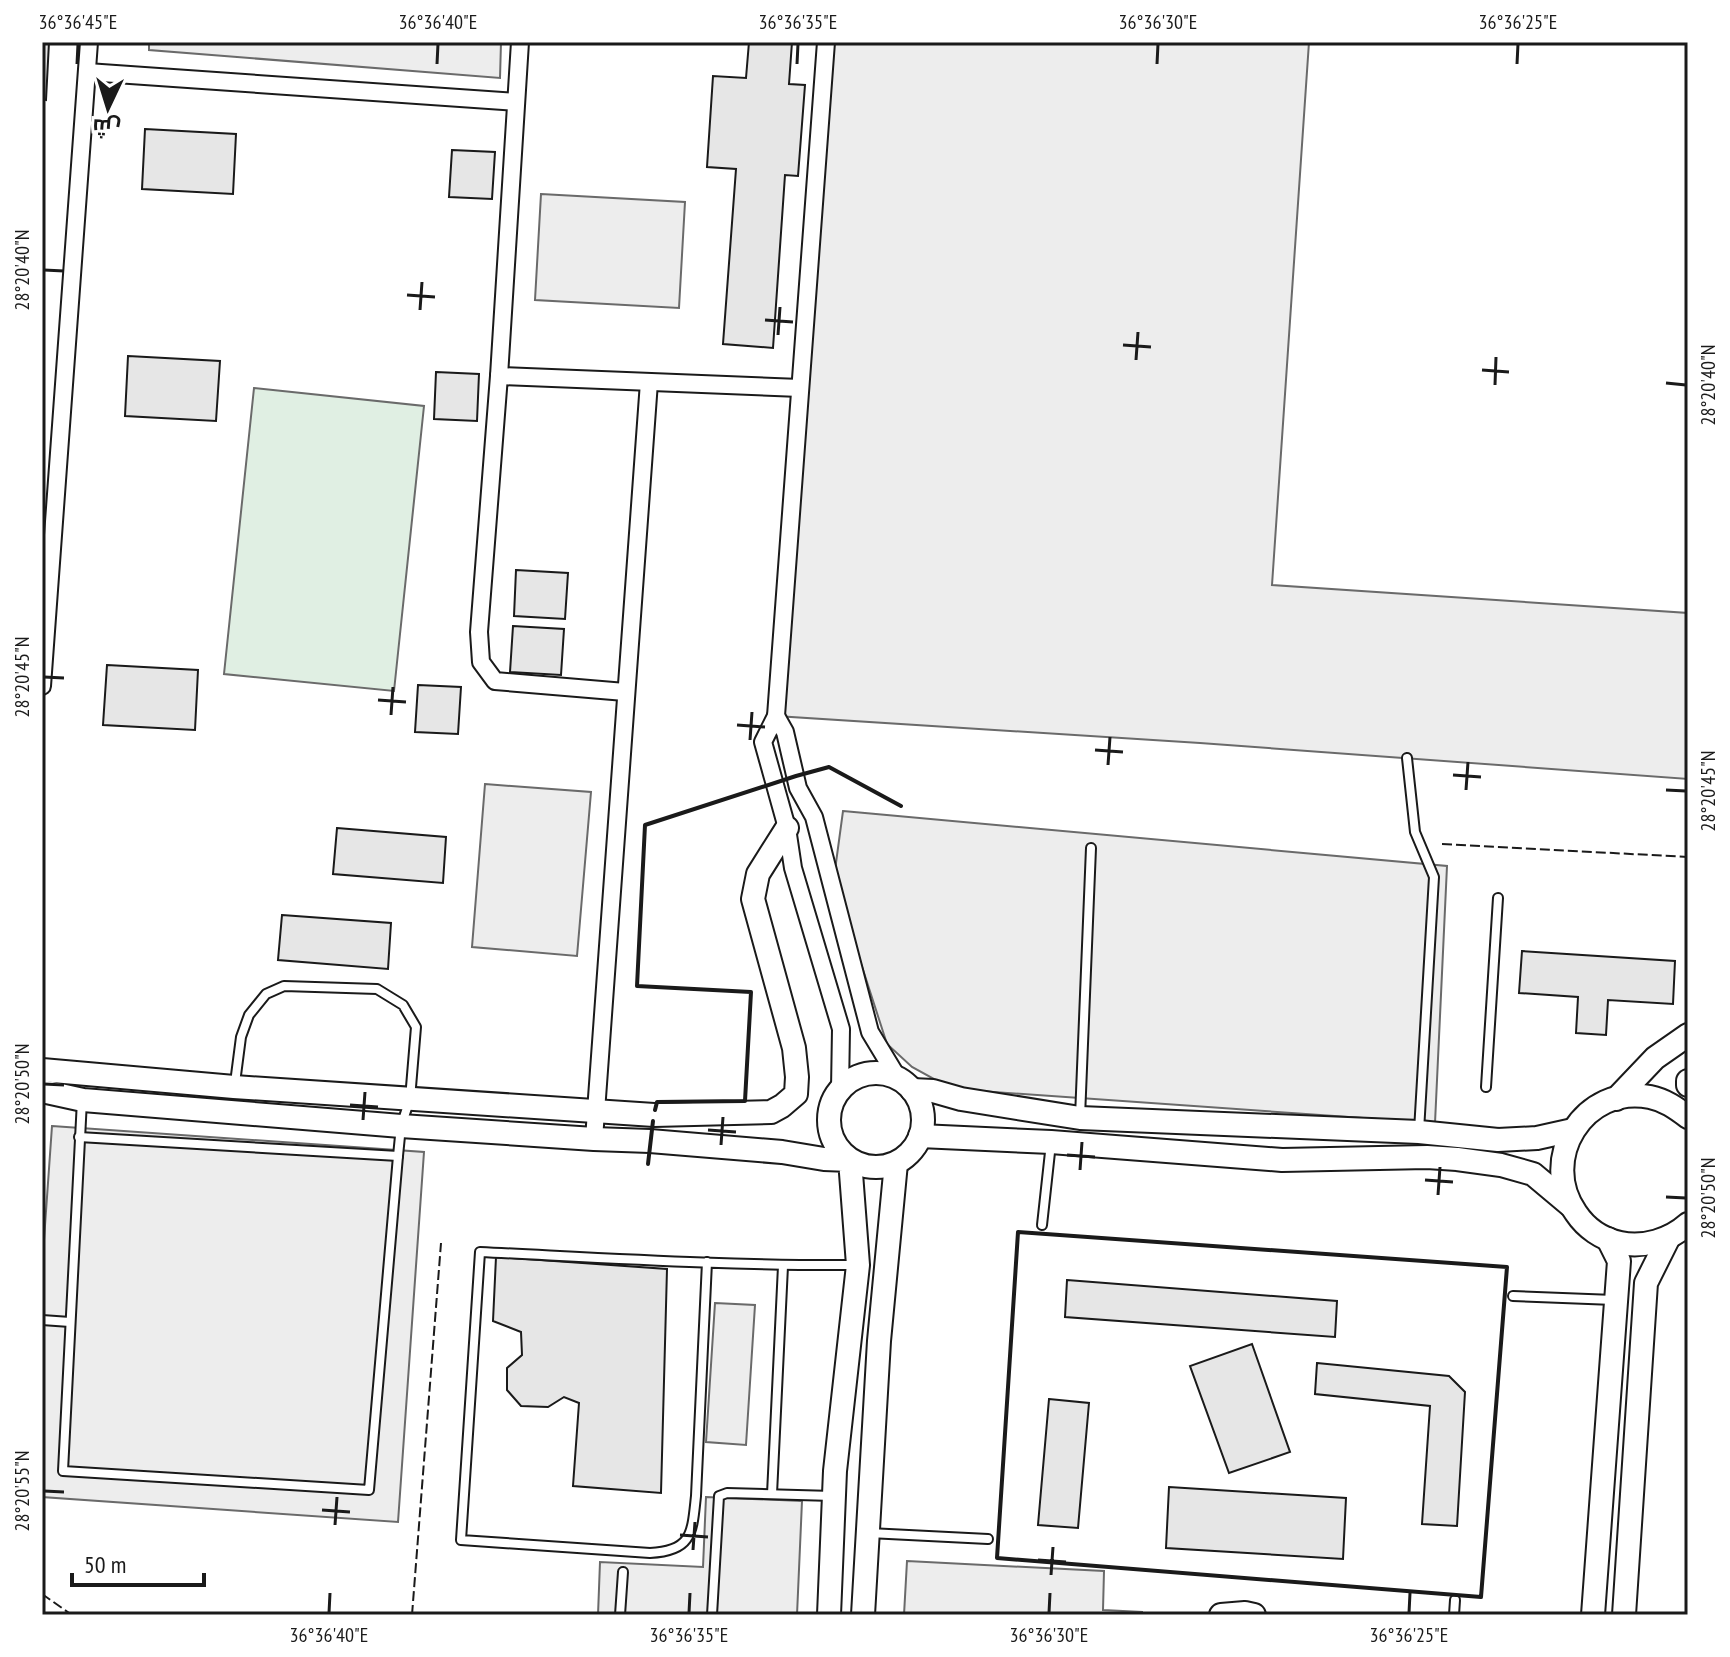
<svg xmlns="http://www.w3.org/2000/svg" width="1730" height="1657" viewBox="0 0 1730 1657" font-family="'PT Sans Narrow',Cairo,sans-serif">
	<style>
		.green { fill: #e0efe3; stroke: #6a6a6a; stroke-width: 2 }
		.parking { fill: #ededed; stroke: #6a6a6a; stroke-width: 2 }
		.building { fill: #e6e6e6; stroke: #1a1a1a; stroke-width: 2 }
		.lines { fill: none; stroke-linecap: round; stroke-linejoin: round }
		.lane-casing { stroke: #1a1a1a; stroke-width: 12 }
		.street-casing { stroke: #1a1a1a; stroke-width: 20 }
		.secondary-casing { stroke: #1a1a1a; stroke-width: 26 }
		.lane { stroke: #fff; stroke-width: 8 }
		.street { stroke: #fff; stroke-width: 16 }
		.secondary { stroke: #fff; stroke-width: 22 }
		.fence { stroke: #1a1a1a; stroke-width: 2; stroke-dasharray: 10 4; stroke-linecap: butt }
		.wall { stroke: #1a1a1a; stroke-width: 4 }
		.ticks { fill: none; stroke: #1a1a1a; stroke-width: 3 }
		.neatline { fill: none; stroke: #1a1a1a; stroke-width: 3 }
		.ticks-label { font-size: 20px; text-anchor: middle; fill: #1a1a1a }
	</style>
	<rect width="100%" height="100%" fill="#fff"/>
	<path class="green" d="M254,388L424,406L394,691L224,674Z"/>
	<g class="parking">
		<path d="M149,42H501L500,78L149,50Z"/>
		<path d="M826,42H1309L1272,585L1688,613V779L1200,743L776,716Z"/>
		<path d="M541,194L685,202L679,308L535,300Z"/>
		<path d="M485,784L591,792L577,956L472,947Z"/>
		<path d="M843,811L1447,866L1435,1123L952,1089L912,1067L887,1044L855,945L835,870Z"/>
		<path d="M52,1126L424,1152L398,1522L42,1497V1268Z"/>
		<path d="M715,1303L755,1305L746,1445L706,1442Z"/>
		<path d="M706,1497L802,1501L797,1615H598L600,1562L703,1567Z"/>
		<path d="M907,1561L1104,1571L1103,1610L1142,1612V1615H904Z"/>
	</g>
	<g class="building">
		<path d="M42,42H49L46,100L42,99Z"/>
		<path d="M749,42H792L789,84L805,85L798,176L785,175L773,348L723,344L736,169L707,167L713,76L746,78Z"/>
		<path d="M145,129L236,134L233,194L142,189Z"/>
		<path d="M452,150L495,152L492,199L449,197Z"/>
		<path d="M128,356L220,361L216,421L125,416Z"/>
		<path d="M436,372L479,374L477,421L434,419Z"/>
		<path d="M516,570L568,573L565,619L514,616Z"/>
		<path d="M513,626L564,629L561,675L510,672Z"/>
		<path d="M107,665L198,670L195,730L103,725Z"/>
		<path d="M418,685L461,687L458,734L415,732Z"/>
		<path d="M337,828L446,837L443,883L333,874Z"/>
		<path d="M282,915L391,923L388,969L278,960Z"/>
		<path d="M1522,951L1675,961L1673,1004L1608,1000L1606,1035L1576,1033L1578,997L1519,993Z"/>
		<path d="M496,1257L667,1269L661,1493L573,1486L579,1403L564,1397L548,1407L521,1406L507,1390V1368L522,1355L521,1332L493,1321Z"/>
		<path d="M1067,1280L1337,1301L1335,1337L1065,1317Z"/>
		<path d="M1252,1344L1290,1452L1229,1473L1190,1366Z"/>
		<path d="M1317,1363L1449,1376L1465,1392L1457,1526L1422,1524L1430,1406L1315,1394Z"/>
		<path d="M1049,1399L1089,1403L1078,1528L1038,1525Z"/>
		<path d="M1169,1487L1346,1498L1343,1559L1166,1548Z"/>
	</g>
	<g class="lines">
		<g class="lane-casing">
			<g id="lane">
				<path d="M1407,758L1415,832L1434,877L1419,1131"/>
				<path d="M1486,1087L1498,898"/>
				<path d="M82,1100L63,1471L369,1490L398,1156L401,1126L410,1099L416,1027L403,1005L377,989L284,986L266,994L249,1015L241,1037L235,1083"/>
				<path d="M1080,1117L1091,848"/>
				<path d="M79,1137L398,1156"/>
				<path d="M1042,1225L1051,1143"/>
				<path d="M707,1262L696,1496C692,1532 693,1551 650,1553L461,1540L480,1252C606,1258 731,1266 857,1265"/>
				<path d="M1513,1296L1614,1300"/>
				<path d="M42,1320L70,1322"/>
				<path d="M772,1494L783,1266"/>
				<path d="M869,1533L988,1539"/>
				<path d="M620,1615L623,1572"/>
				<path d="M712,1615L719,1496L727,1493L833,1496"/>
				<path d="M1454,1615L1455,1600"/>
			</g>
		</g>
		<g class="street-casing">
			<g id="street">
				<path d="M520,42L499,376L479,632L481,662L495,681L625,692"/>
				<path d="M87,72L516,102"/>
				<path d="M499,376L800,388"/>
				<path d="M42,686L89,42"/>
				<path d="M776,716L826,42"/>
				<path d="M840,1089L841,1029L793,868L787,828L763,742L776,716L785,732L798,788L814,817L870,1032L899,1080"/>
				<path d="M594,1139L649,382"/>
			</g>
		</g>
		<g class="secondary-casing">
			<g id="secondary">
				<path d="M42,1070L234,1087L654,1115L771,1112L782,1106L796,1094L797,1077L794,1048L753,899L758,874L787,828"/>
				<circle cx="876" cy="1120" r="47"/>
				<path d="M1688,1081V1085"/>
				<path d="M912,1090L933,1091L961,1099L1080,1118L1419,1132L1498,1140L1537,1138L1573,1130"/>
				<path d="M42,1091L83,1100L401,1126L594,1139L650,1141L782,1152L824,1159L850,1160L858,1265L835,1471L829,1615"/>
				<path d="M1616,1099L1655,1058L1688,1035"/>
				<path d="M1688,1117C1676,1108 1665,1100 1650,1097C1584,1084 1538,1159 1576,1213C1586,1228 1602,1239 1620,1243C1644,1248 1670,1240 1688,1224"/>
				<path d="M920,1136L1051,1142L1282,1160L1427,1157L1457,1159L1501,1165L1533,1174L1570,1205"/>
				<path d="M863,1615L879,1341L896,1163"/>
				<path d="M1221,1615L1245,1613L1254,1615"/>
				<path d="M1593,1615L1619,1261L1608,1239"/>
				<path d="M1624,1615L1646,1283L1669,1237"/>
			</g>
		</g>
		<use href="#lane" class="lane"/>
		<use href="#street" class="street"/>
		<use href="#secondary" class="secondary"/>
		<g class="fence">
			<path d="M1442,844L1688,857"/>
			<path d="M42,1594L72,1615"/>
			<path d="M412,1615L441,1243"/>
		</g>
		<g class="wall">
			<path d="M655,1110L657,1102L745,1101L751,992L637,986L645,825L796,776L829,767L901,806"/>
			<path d="M648,1164L653,1121"/>
			<path d="M1018,1232L1507,1267L1481,1597L997,1558Z"/>
		</g>
	</g>
	<path class="ticks" d="M77,64L78,44M437,64L438,44M797,64L798,44M1157,64L1158,44M1517,64L1518,44M44,270L64,271M407,295L435,297M420,310L422,282M765,320L793,322M778,335L780,307M1123,345L1151,347M1136,360L1138,332M1482,370L1509,372M1666,383L1686,385M1495,385L1496,357M44,677L64,678M378,700L406,702M391,715L393,687M737,725L765,727M750,740L752,712M1095,750L1123,752M1108,765L1110,737M1453,775L1481,777M1466,790L1468,762M1666,790L1686,791M44,1084L64,1085M350,1105L378,1107M363,1120L365,1092M708,1130L736,1132M721,1145L723,1117M1067,1155L1095,1157M1080,1170L1082,1142M1425,1180L1453,1182M1438,1195L1440,1167M1666,1197L1686,1198M44,1491L64,1492M322,1510L350,1512M335,1525L337,1497M680,1535L708,1537M693,1550L695,1522M1038,1560L1066,1562M1051,1575L1053,1547M329,1613L330,1593M689,1613L690,1593M1049,1613L1050,1593M1409,1613L1410,1593"/>
	<rect width="1730" height="1657" fill="none" stroke="#ffffff" stroke-width="88"/>
	<g transform="translate(108 108) rotate(184)" stroke="#ffffff" stroke-width="6" paint-order="stroke">
	<path d="M0-6L14 30L0 20L-14 30Z" fill="#1a1a1a"/>
	<text y="-12" font-size="22" font-weight="bold" text-anchor="middle" fill="#1a1a1a">ش</text>
	</g>
	<path d="M72 1573v12h132v-12" fill="none" stroke="#1a1a1a" stroke-width="4"/>
	<text x="84" y="1573" font-size="24" fill="#1a1a1a" stroke="#ffffff" stroke-width="6" paint-order="stroke">50 m</text>
	<rect x="44" y="44" width="1642" height="1569" class="neatline"/>
	<g class="ticks-label">
		<text x="78" y="29">36°36'45"E</text>
		<text x="438" y="29">36°36'40"E</text>
		<text x="798" y="29">36°36'35"E</text>
		<text x="1158" y="29">36°36'30"E</text>
		<text x="1518" y="29">36°36'25"E</text>
		<text transform="translate(22 270) rotate(-90)" y="7">28°20'40"N</text>
		<text transform="translate(1708 385) rotate(-90)" y="7">28°20'40"N</text>
		<text transform="translate(22 677) rotate(-90)" y="7">28°20'45"N</text>
		<text transform="translate(1708 791) rotate(-90)" y="7">28°20'45"N</text>
		<text transform="translate(22 1084) rotate(-90)" y="7">28°20'50"N</text>
		<text transform="translate(1708 1198) rotate(-90)" y="7">28°20'50"N</text>
		<text transform="translate(22 1491) rotate(-90)" y="7">28°20'55"N</text>
		<text x="329" y="1642">36°36'40"E</text>
		<text x="689" y="1642">36°36'35"E</text>
		<text x="1049" y="1642">36°36'30"E</text>
		<text x="1409" y="1642">36°36'25"E</text>
	</g>
</svg>
